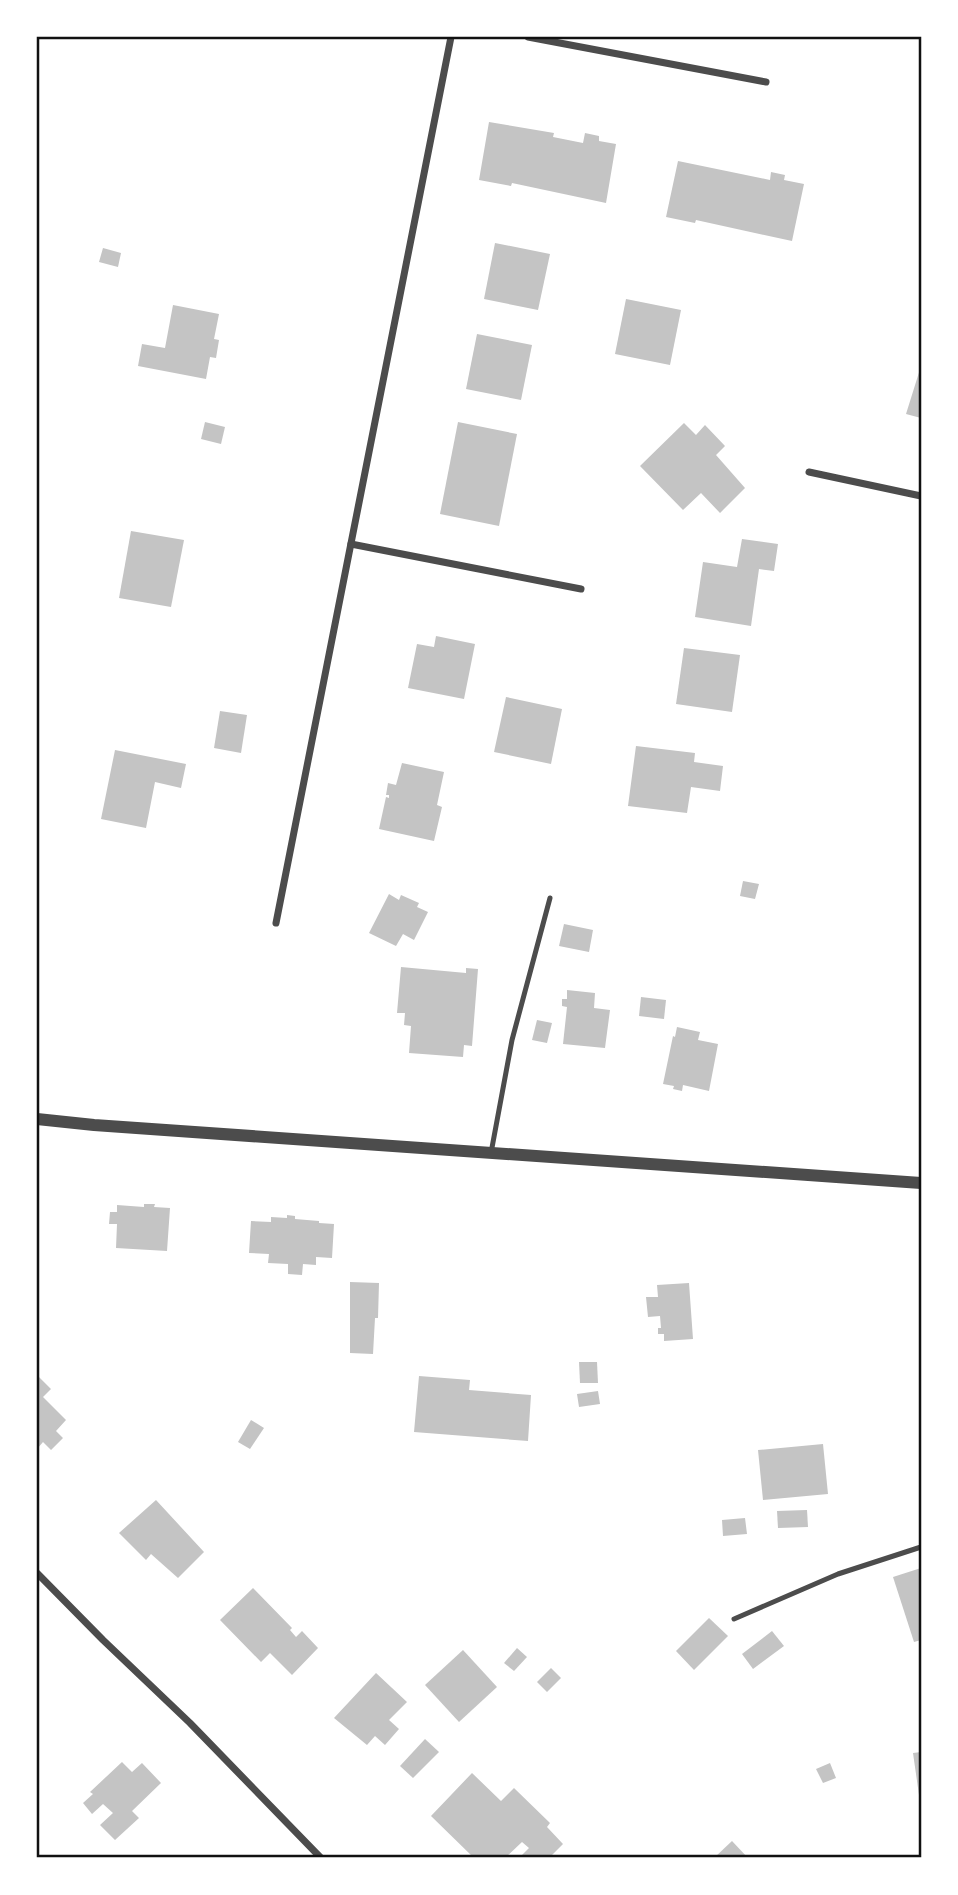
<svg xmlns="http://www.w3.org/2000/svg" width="958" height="1895" viewBox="0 0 958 1895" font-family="Rubik,sans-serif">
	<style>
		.building { fill: #c4c4c4 }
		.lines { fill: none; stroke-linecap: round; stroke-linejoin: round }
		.service { stroke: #4c4c4c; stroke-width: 5 }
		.minor { stroke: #4c4c4c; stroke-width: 7 }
		.tertiary { stroke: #4c4c4c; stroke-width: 12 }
		.neatline { fill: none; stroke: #111; stroke-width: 2.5 }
	</style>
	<rect width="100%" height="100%" fill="#fff"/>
	<g class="building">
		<path d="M489,122L554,133L553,137L583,143L585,133L599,136V141L616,144L606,203L512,183L511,186L479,180Z"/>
		<path d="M678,161L770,180L771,172L785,175L784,180L804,184L792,241L696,220L695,223L666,217Z"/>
		<path d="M495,243L550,254L538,310L484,299Z"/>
		<path d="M103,248L121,253L118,267L99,262Z"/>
		<path d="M626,299L681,310L670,365L615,354Z"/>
		<path d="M173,305L219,314L214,339L219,340L216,358L210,357L206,379L138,366L142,344L165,348Z"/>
		<path d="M477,334L532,345L521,400L466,389Z"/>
		<path d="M921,366V418L906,414Z"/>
		<path d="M205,422L225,427L221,444L201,439Z"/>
		<path d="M458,422L517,434L499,526L440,514Z"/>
		<path d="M684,423L696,435L705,425L725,446L716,455L745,488L720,513L701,493L683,510L640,466Z"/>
		<path d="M131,531L184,540L171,607L119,598Z"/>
		<path d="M742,539L778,544L774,571L759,569L751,626L695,617L703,562L737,567Z"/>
		<path d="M436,636L475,644L464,699L408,688L417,644L434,647Z"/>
		<path d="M684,648L740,655L732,712L676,704Z"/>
		<path d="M506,697L562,709L551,764L494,752Z"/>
		<path d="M220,711L247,715L241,753L214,748Z"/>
		<path d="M636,746L695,753L694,762L723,766L720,791L691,787L687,813L628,806Z"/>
		<path d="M115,750L186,764L181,788L155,782L146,828L101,819Z"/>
		<path d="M402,763L444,772L437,805L442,807L434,841L379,829L386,797L389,798V795H386L388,783L396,785Z"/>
		<path d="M743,881L759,884L755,899L740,896Z"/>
		<path d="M389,894L399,900L401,895L419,903L417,907L428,912L414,940L403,934L396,946L369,933Z"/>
		<path d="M564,924L593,930L589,952L559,946Z"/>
		<path d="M401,967L466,973V968L478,969L472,1046L464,1045L463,1057L409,1053L411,1026L404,1025L405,1013H397Z"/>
		<path d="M567,990L595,993L594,1008L610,1010L605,1048L563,1044L567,1007L562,1006V999H567Z"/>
		<path d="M641,997L666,1000L664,1019L639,1016Z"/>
		<path d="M537,1020L552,1023L547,1043L532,1040Z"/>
		<path d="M677,1027L700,1032L698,1040L718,1044L709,1091L683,1085L682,1091L673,1089L674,1086L663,1084L673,1036L675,1037Z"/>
		<path d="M144,1204H155L154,1207L170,1208L167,1251L116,1248L117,1224H109L110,1212H117V1205L144,1207Z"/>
		<path d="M287,1215L295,1216V1219L319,1221V1223L334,1224L332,1258L316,1257V1265L303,1264L302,1275L288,1274V1264L268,1263L269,1254L249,1253L251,1221L271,1222V1217L287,1218Z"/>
		<path d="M350,1282L379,1283L378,1318H375L373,1354L350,1353Z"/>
		<path d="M689,1283L693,1339L664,1341V1334H658V1328H661L660,1316L648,1317L646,1297H658L657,1285Z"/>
		<path d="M579,1362H597L598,1383H580Z"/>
		<path d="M37,1375L51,1389L43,1397L66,1420L56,1431L63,1438L51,1450L43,1442L37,1449Z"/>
		<path d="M419,1376L470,1380L469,1390L531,1395L528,1441L414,1432Z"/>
		<path d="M598,1391L600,1404L579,1407L577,1394Z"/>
		<path d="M251,1420L264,1428L250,1449L238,1442Z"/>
		<path d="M823,1444L828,1494L763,1500L758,1450Z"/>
		<path d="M156,1500L204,1552L178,1578L151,1554L146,1560L119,1533Z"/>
		<path d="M807,1510L808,1527L778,1528L777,1511Z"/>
		<path d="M745,1518L747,1534L723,1536L722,1520Z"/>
		<path d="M921,1568V1640L914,1642L893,1577Z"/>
		<path d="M253,1588L292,1628L290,1630L296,1637L302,1631L318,1648L292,1675L270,1653L261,1662L220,1620Z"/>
		<path d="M709,1618L728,1636L694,1670L676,1651Z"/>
		<path d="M772,1631L784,1646L753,1669L742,1654Z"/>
		<path d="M517,1648L527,1657L514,1671L504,1663Z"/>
		<path d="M463,1650L497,1687L459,1722L425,1685Z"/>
		<path d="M551,1668L561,1678L547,1692L537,1682Z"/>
		<path d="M376,1673L407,1702L389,1720L399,1729L385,1745L375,1736L367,1745L334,1718Z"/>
		<path d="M425,1739L439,1752L413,1778L400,1766Z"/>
		<path d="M921,1752V1802H920L913,1753Z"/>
		<path d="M122,1762L132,1772L142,1763L161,1783L132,1811L139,1818L115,1840L100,1825L113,1813L103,1804L92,1814L83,1803L93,1794L90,1792Z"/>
		<path d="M830,1763L836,1778L823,1783L816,1769Z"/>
		<path d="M472,1773L501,1801L514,1788L550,1823L547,1827L563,1844L549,1858H523L521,1856L529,1848L522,1842L505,1858H474L431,1816Z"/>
		<path d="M732,1841L748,1858H714Z"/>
	</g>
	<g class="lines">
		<g class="service">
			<path d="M491,1153L512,1040L550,898"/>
			<path d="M734,1619L838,1574L921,1547"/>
		</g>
		<g class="minor">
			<path d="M528,37L766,82"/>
			<path d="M809,472L921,496"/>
			<path d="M351,544L581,589"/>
			<path d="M276,923L451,37"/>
			<path d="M37,1573L103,1640L190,1723L321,1858"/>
		</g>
		<path class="tertiary" d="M37,1119L94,1125L921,1183"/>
	</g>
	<rect width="958" height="1895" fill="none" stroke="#ffffff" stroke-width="77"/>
	<rect x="38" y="38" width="882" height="1818" class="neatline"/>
</svg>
